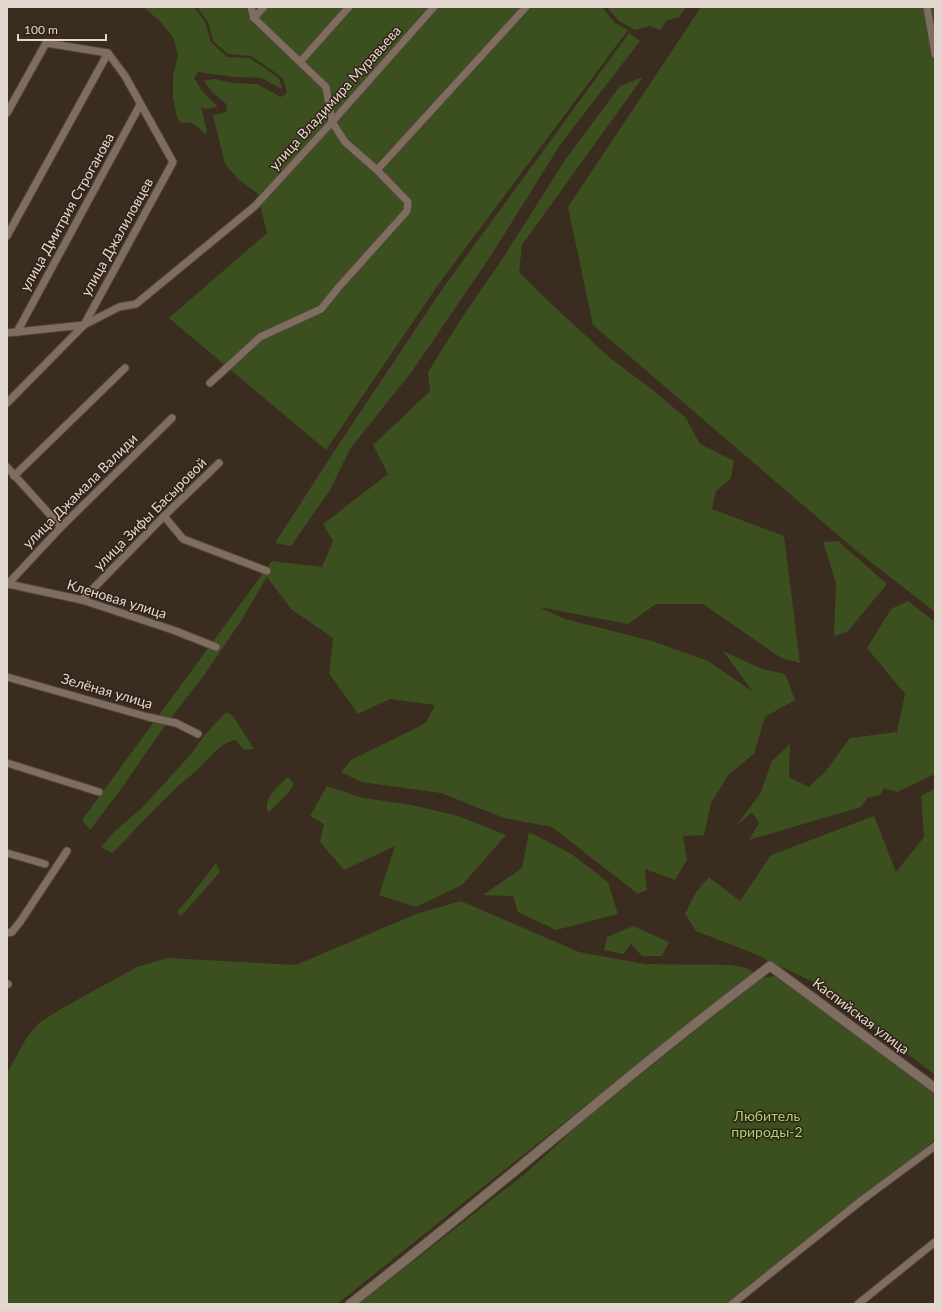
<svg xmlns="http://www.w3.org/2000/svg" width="942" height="1311" viewBox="0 0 942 1311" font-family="Lato,sans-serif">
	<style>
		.green { fill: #3b501e }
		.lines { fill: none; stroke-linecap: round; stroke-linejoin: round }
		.minor-casing { stroke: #53473c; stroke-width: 9 }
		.tertiary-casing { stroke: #53473c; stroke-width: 11 }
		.minor { stroke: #7f6e60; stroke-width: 7 }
		.tertiary { stroke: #7f6e60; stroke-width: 9 }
		.labels { text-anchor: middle; stroke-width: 3; stroke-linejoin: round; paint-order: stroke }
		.street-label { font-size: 14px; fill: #e2d8d0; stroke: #302216 }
		.park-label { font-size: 14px; fill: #a7d46e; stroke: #302216 }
	</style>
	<rect width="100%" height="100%" fill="#3a2c1f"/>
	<g class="green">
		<path d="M143,7H194L205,22L211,42L227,57L250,58L279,78L282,89L261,78L235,77L198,72L194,78L202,91L218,107L205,109L201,107L207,132L205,134C196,126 193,120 181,123L177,117L173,97V76L178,55L173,37L160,21Z"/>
		<path d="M197,7H602L615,23L628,30L438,285L326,450L169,318L267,233L257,193L239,180L225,164L213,115L227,112L226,104L212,92L204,81L214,79L233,83L257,84L281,97L287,93L283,78L251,56L228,54L213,41L208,22Z"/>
		<path d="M607,7H686L679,17L666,21L660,30L650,26L635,30L619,21Z"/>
		<path d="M701,7H935V612L853,548L593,325L568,207Z"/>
		<path d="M629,33L640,41L560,145L492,254L413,370L350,449L330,490L291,546L275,543L333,453L443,288Z"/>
		<path d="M643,77L522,245L519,272L546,299L610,358L649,387L686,418L700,444L734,461L731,478L716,491L712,509L784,536L800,663L781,658L703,604H656L628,624L539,607L565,619L652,641L708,661L753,692L723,651L762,669L785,674L795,700L765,717L754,754L729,774L711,803L704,835L683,836L687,860L675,880L645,869L647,890L638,894L552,827L504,818L441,793L361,782L341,772L351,760L426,723L435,705L390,699L358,714L329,673L333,638L291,609L267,577L241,621L205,674L164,727L121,789L90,830L82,820L272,561L322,567L333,541L323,524L388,474L373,445L430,391L428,372L463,316L503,258L565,160L620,86Z"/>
		<path d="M838,541L887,584L847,632L834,636L836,583L823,542Z"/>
		<path d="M908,601L935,622V774L897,792L884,788L880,795L867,798L861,807L749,840L759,823L752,812L736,826L760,794L772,761L790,744L789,777L809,787L825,772L850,738L897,732L905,694L867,648L891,609Z"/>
		<path d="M226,712L233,716L254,749L244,750L236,740C220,742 210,758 198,769C191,776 182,782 175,789C153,809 134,832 112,853L101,847L116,830L142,808L191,754L204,736Z"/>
		<path d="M288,777L294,784L288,793L268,813C262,799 278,786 288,777Z"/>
		<path d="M327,786L363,798L412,805L458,816L506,835L462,885L416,907L379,895L395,846L344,870L320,842L324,824L310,816Z"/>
		<path d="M935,788V1075L815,983L755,954L696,931L685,914L696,892L709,877L740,901L771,855L874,816L896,872L924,837L921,796Z"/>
		<path d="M529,832L570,853L608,882L618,914L556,930L518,912L513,896L483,895L522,868Z"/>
		<path d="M216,863L220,872L181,916L177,912L190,897Z"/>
		<path d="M461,901L579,952L645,964L731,965L747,968L754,973L552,1132L337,1304H7V1153L9,1151L7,1149V1073L27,1037L40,1022L66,1006L137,967L167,958L296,965L416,914Z"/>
		<path d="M633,926L669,942L662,956H642L631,944L623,954L604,950L607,937Z"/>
		<path d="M775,976L935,1093V1140L727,1304H359L527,1172L584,1120L761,978Z"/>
	</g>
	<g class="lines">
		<g class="minor-casing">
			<g id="minor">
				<path d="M251,7L254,18"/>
				<path d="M927,7L935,54"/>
				<path d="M254,18L264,7"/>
				<path d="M300,62L349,7"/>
				<path d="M7,113L46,43L108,53L125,76L173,162L84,325"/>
				<path d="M377,170L526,7"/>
				<path d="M7,236L108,53"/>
				<path d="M84,325L119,307L136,304L255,206L332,122L434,7"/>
				<path d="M17,332L140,105"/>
				<path d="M7,333L84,325L7,403"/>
				<path d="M210,383L260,337L321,309L338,288L407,211L408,202L377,170L345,142L332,122L326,87L254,18"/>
				<path d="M7,467L61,527"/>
				<path d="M14,476L125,368"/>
				<path d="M164,516L183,539L267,571"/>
				<path d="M8,584L82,600L173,630L216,647"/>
				<path d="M7,585L61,527L172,418"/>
				<path d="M82,600L164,516L219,463"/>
				<path d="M7,677L148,717L176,723L198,734"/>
				<path d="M7,763L99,792"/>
				<path d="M7,853L45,864"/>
				<path d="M7,933L12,932L20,922L67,851"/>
				<path d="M7,984H8"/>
				<path d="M732,1304L862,1200L935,1146"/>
				<path d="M858,1304L935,1242"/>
			</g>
		</g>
		<g class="tertiary-casing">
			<path id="tertiary" d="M350,1304C492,1194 626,1074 770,966L935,1088"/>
		</g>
		<use href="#minor" class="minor"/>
		<use href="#tertiary" class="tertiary"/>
	</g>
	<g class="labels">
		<g class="street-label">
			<text transform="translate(335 98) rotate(-48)" y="5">улица Владимира Муравьева</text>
			<text transform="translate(67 212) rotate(-61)" y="5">улица Дмитрия Строганова</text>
			<text transform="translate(117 237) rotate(-61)" y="5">улица Джалиловцев</text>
			<text transform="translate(80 491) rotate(-45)" y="5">улица Джамала Валиди</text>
			<text transform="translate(150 514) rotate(-45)" y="5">улица Зифы Басыровой</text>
			<text transform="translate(117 599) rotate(17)" y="5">Кленовая улица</text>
			<text transform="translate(107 691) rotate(16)" y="5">Зелёная улица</text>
			<text transform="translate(861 1016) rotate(37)" y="5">Каспийская улица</text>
		</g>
		<g class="park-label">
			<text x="767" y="1121">Любитель<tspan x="767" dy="16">природы-2</tspan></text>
		</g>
	</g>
	<rect width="942" height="1311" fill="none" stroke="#e2d8d0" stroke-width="16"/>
	<path d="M18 34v6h88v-6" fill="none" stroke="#e2d8d0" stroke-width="2"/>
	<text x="24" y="34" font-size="12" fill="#e2d8d0" stroke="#302216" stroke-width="3" paint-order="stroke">100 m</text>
</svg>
